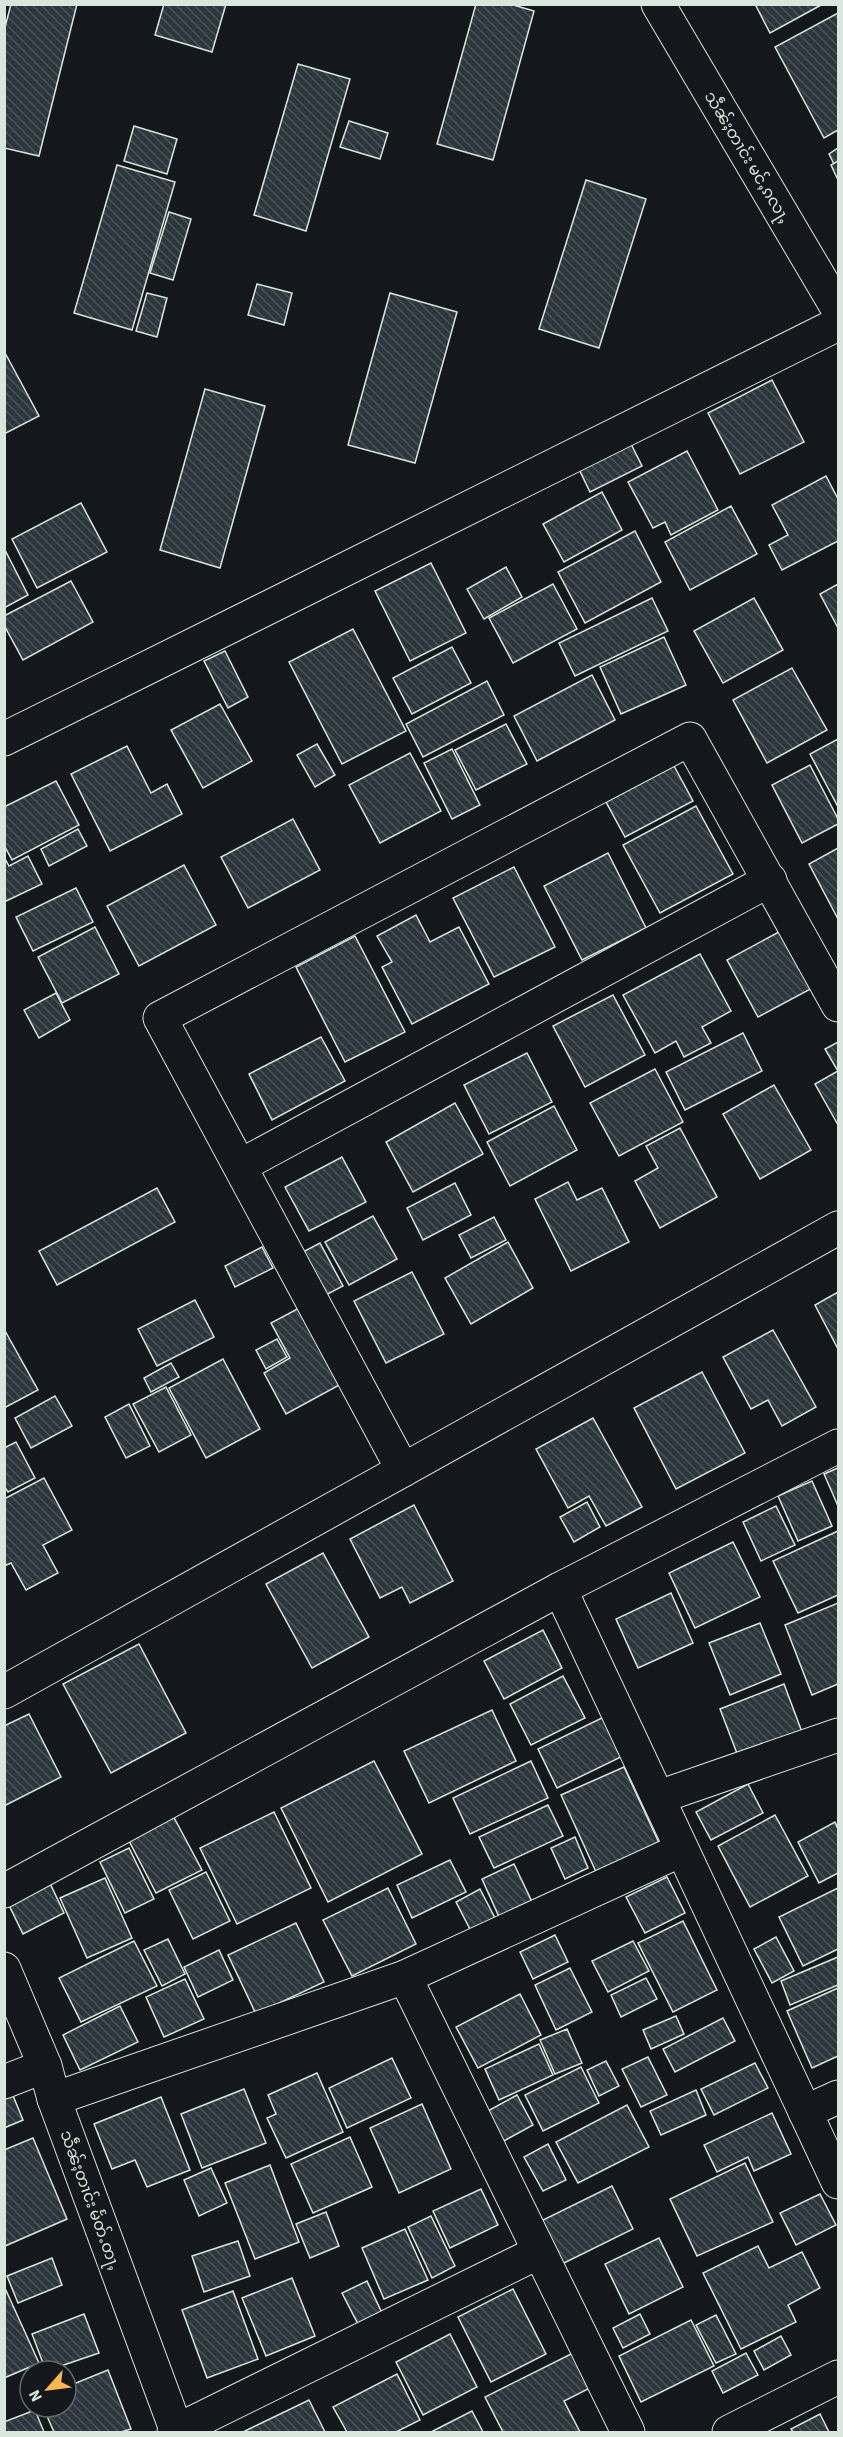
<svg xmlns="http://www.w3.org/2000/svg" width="843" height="2437" viewBox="0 0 843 2437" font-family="'Source Sans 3','Noto Sans Myanmar',sans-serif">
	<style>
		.building { fill: url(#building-back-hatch); stroke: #d8e6dc; stroke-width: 1.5 }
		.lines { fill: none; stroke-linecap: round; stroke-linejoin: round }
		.minor-casing { stroke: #d8e6dc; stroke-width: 35 }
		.minor { stroke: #14181c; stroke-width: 33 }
		.labels { text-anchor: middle; stroke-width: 4.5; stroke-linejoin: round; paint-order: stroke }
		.street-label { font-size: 16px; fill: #d8e6dc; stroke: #14181c }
	</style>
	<defs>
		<pattern id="building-back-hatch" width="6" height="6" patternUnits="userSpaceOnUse" patternTransform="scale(1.5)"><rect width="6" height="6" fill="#2c363c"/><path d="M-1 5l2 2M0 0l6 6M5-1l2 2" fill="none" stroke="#4a5358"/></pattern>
	</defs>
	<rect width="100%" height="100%" fill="#14181c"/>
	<g class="building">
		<path d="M11,4H77L39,156L4,148V31Z"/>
		<path d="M164,4H226L212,52L155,35Z"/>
		<path d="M476,4H510L534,11L493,160L437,144Z"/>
		<path d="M755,4H823L770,33Z"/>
		<path d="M838,13V130L824,138L775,47Z"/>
		<path d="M298,64L350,79L306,231L254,215Z"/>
		<path d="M349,121L388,133L380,159L340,147Z"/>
		<path d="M134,126L177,139L167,174L124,161Z"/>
		<path d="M838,148V172L829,154Z"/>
		<path d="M838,161V180L831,165Z"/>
		<path d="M117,165L175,182L132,330L74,313Z"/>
		<path d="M586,180L646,199L599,348L539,329Z"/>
		<path d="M169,212L191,219L173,280L150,273Z"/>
		<path d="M257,284L292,293L284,325L248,315Z"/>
		<path d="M147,293L167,298L157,337L136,331Z"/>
		<path d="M390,293L457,312L415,463L348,445Z"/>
		<path d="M4,351L39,416L4,434Z"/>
		<path d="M772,380L804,442L740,474L708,413Z"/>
		<path d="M205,389L265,406L220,568L160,550Z"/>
		<path d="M629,440L642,466L590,492L577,465Z"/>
		<path d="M687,451L718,510L671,535L665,522L653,528L628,482Z"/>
		<path d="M826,476L838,499V541L782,570L769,545L788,535L772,505Z"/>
		<path d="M602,492L622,530L564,562L543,524Z"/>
		<path d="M81,503L107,552L37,588L12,539Z"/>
		<path d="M731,506L757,554L690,590L665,542Z"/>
		<path d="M635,531L661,582L585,623L558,572Z"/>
		<path d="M4,548L28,595L4,608Z"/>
		<path d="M431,563L466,633L410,661L375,591Z"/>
		<path d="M506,567L522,597L484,619L467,589Z"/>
		<path d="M71,581L93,622L23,660L4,625V616Z"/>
		<path d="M553,584L577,629L513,663L489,618Z"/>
		<path d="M838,584V628L820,594Z"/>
		<path d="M652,598L668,631L575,676L559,643Z"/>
		<path d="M754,598L783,650L723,683L694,631Z"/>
		<path d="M353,629L406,731L342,764L289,662Z"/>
		<path d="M664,637L686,685L621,714L600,667Z"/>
		<path d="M452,647L471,683L412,714L393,678Z"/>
		<path d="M225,651L248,697L228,708L204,661Z"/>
		<path d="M792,668L827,730L767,763L733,700Z"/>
		<path d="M592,675L615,720L537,761L514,716Z"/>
		<path d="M487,681L504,715L423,757L406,724Z"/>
		<path d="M220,704L252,761L203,788L171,730Z"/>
		<path d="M506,724L527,764L476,790L455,750Z"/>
		<path d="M838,739V807L810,754Z"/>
		<path d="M317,744L335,775L315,787L297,755Z"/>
		<path d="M127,746L151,793L167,784L182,814L110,851L71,774Z"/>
		<path d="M452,749L480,805L452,819L424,763Z"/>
		<path d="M410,753L441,811L380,843L349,785Z"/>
		<path d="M810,765L838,819V824L802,843L772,785Z"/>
		<path d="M674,766L693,801L625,837L606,802Z"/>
		<path d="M56,781L79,825L12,860L4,845V807Z"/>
		<path d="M696,806L733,874L660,913L623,845Z"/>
		<path d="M293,819L320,870L248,908L221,857Z"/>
		<path d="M78,829L87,846L49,866L41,849Z"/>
		<path d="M838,848V919L809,864Z"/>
		<path d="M608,853L646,928L582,960L544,886Z"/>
		<path d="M28,856L42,884L4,902V857L9,866Z"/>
		<path d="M184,865L216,925L139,966L107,906Z"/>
		<path d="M514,867L555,947L494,977L453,898Z"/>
		<path d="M76,888L93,922L33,951L16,917Z"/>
		<path d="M416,915L430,942L459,927L489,984L412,1024L382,967L392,962L377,936Z"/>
		<path d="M95,927L119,974L62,1003L38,957Z"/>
		<path d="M788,927L818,985L758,1017L727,960Z"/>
		<path d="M355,936L405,1032L345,1062L296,967Z"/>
		<path d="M700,954L731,1011L702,1027L711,1043L684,1057L676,1041L655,1053L623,995Z"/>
		<path d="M56,993L70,1020L39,1038L24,1010Z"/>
		<path d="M613,995L645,1055L585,1087L553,1026Z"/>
		<path d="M743,1033L762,1071L685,1110L666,1072Z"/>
		<path d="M321,1037L345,1081L272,1120L249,1074Z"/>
		<path d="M838,1042V1125L815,1084L838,1071L825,1049Z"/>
		<path d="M527,1053L552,1102L489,1134L464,1085Z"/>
		<path d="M655,1069L683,1122L619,1156L590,1103Z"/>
		<path d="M774,1085L811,1150L760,1179L723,1114Z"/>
		<path d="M455,1103L483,1154L413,1192L386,1142Z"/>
		<path d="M554,1106L577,1150L510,1186L487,1142Z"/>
		<path d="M680,1128L717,1197L660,1228L635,1181L658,1168L646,1146Z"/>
		<path d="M342,1157L366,1202L309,1231L285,1187Z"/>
		<path d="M568,1182L577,1200L602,1188L629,1242L571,1271L535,1199Z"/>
		<path d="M455,1183L471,1215L423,1240L407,1208Z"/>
		<path d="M157,1188L175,1222L57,1285L39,1251Z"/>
		<path d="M373,1216L397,1259L349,1285L325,1242Z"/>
		<path d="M494,1217L506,1240L471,1258L459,1235Z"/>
		<path d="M508,1242L533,1288L471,1324L445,1278Z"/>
		<path d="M320,1243L343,1286L322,1297L299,1254Z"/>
		<path d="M262,1247L273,1268L235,1287L225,1266Z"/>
		<path d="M412,1272L444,1334L386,1363L354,1301Z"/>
		<path d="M838,1292V1349L815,1305Z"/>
		<path d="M195,1300L214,1337L157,1366L138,1329Z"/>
		<path d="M301,1307L343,1383L286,1414L264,1373L290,1358L271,1323Z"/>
		<path d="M4,1329L38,1390L4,1408Z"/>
		<path d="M773,1330L816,1407L782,1426L768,1400L751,1409L723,1357Z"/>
		<path d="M277,1339L287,1357L266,1369L256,1350Z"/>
		<path d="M223,1359L260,1429L206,1458L169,1388Z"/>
		<path d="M171,1363L179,1377L151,1392L144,1378Z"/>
		<path d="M702,1372L745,1453L676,1489L634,1408Z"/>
		<path d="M166,1387L191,1435L159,1452L133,1404Z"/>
		<path d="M55,1396L72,1426L31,1448L15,1418Z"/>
		<path d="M129,1404L150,1446L126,1458L105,1417Z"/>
		<path d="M593,1418L642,1507L606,1526L589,1496L568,1508L536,1449Z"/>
		<path d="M16,1442L35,1478L8,1492L4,1486V1448Z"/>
		<path d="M838,1468V1506L824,1474Z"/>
		<path d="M44,1478L72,1530L43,1545L58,1573L26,1590L11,1563L4,1566V1499Z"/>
		<path d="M812,1481L832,1526L798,1541L778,1496Z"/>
		<path d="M587,1502L600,1527L574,1542L560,1517Z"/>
		<path d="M414,1505L453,1581L410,1603L402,1587L380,1598L350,1539Z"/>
		<path d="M776,1506L795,1545L761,1561L743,1522Z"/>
		<path d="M838,1531V1595L798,1613L773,1561Z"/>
		<path d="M733,1542L760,1597L695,1628L669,1573Z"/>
		<path d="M323,1553L369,1637L312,1668L266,1584Z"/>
		<path d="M671,1593L693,1643L638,1668L616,1619Z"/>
		<path d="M838,1603V1684L812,1695L785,1625Z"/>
		<path d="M760,1623L781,1674L730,1695L709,1643Z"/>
		<path d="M543,1630L562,1668L504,1699L484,1661Z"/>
		<path d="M139,1644L186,1733L111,1773L63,1684Z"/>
		<path d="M563,1676L585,1718L531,1745L510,1704Z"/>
		<path d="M784,1684L802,1732L738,1756L720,1709Z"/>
		<path d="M492,1710L516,1761L429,1803L404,1751Z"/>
		<path d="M29,1714L61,1777L4,1806V1726Z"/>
		<path d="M606,1716L625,1755L557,1788L538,1749Z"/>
		<path d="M374,1761L422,1854L328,1902L281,1808Z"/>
		<path d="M531,1761L548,1798L470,1834L453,1798Z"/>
		<path d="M624,1767L660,1845L597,1874L561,1795Z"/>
		<path d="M748,1784L763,1813L711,1840L696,1812Z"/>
		<path d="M548,1805L563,1836L494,1868L479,1837Z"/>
		<path d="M171,1812L202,1870L156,1893L126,1835Z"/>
		<path d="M274,1812L311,1888L237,1924L200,1848Z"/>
		<path d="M775,1815L808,1876L750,1907L718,1846Z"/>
		<path d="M835,1822L838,1829V1873L819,1883L798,1842Z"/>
		<path d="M575,1837L588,1868L565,1879L551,1848Z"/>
		<path d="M129,1848L154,1899L125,1913L100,1862Z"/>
		<path d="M450,1860L466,1892L412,1918L397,1885Z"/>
		<path d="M514,1864L533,1904L500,1919L482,1879Z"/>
		<path d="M206,1872L230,1921L193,1939L169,1890Z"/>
		<path d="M47,1877L64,1913L23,1934L5,1897Z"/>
		<path d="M667,1877L685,1913L645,1933L626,1897Z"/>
		<path d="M105,1878L132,1938L87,1958L60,1898Z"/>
		<path d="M388,1888L416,1944L352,1976L323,1920Z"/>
		<path d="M838,1888V1949L803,1966L779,1917Z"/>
		<path d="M480,1889L496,1920L472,1933L456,1902Z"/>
		<path d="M683,1921L717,1990L673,2012L638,1943Z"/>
		<path d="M296,1923L324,1982L256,2014L228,1955Z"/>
		<path d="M555,1935L568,1962L533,1979L520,1952Z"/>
		<path d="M776,1937L794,1971L772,1983L754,1949Z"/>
		<path d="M168,1939L185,1974L162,1986L144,1950Z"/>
		<path d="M134,1941L157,1986L81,2022L59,1978Z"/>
		<path d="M633,1941L649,1971L608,1992L592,1961Z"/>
		<path d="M219,1950L233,1980L198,1997L184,1967Z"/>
		<path d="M838,1957V1985L790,2005L781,1981Z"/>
		<path d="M570,1968L592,2012L556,2030L535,1985Z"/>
		<path d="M646,1978L657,1999L621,2017L611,1995Z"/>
		<path d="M185,1979L204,2019L164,2037L146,1997Z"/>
		<path d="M838,1988V2056L812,2068L787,2011Z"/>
		<path d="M520,1994L541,2035L478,2068L456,2027Z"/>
		<path d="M120,2006L138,2042L80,2070L63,2035Z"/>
		<path d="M676,2016L684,2034L651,2049L643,2030Z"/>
		<path d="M723,2018L735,2041L675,2072L663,2049Z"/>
		<path d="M567,2029L582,2063L555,2074L540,2040Z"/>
		<path d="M539,2044L553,2075L499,2100L485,2069Z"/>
		<path d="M648,2057L667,2095L641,2107L622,2069Z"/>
		<path d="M392,2058L411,2098L347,2128L329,2088Z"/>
		<path d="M606,2061L619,2086L599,2096L587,2070Z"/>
		<path d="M755,2063L768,2088L714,2115L701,2089Z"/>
		<path d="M581,2067L599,2103L543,2131L525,2095Z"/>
		<path d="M317,2073L343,2132L286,2158L267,2118L276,2114L268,2095Z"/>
		<path d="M244,2089L266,2143L202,2168L181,2114Z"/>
		<path d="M696,2090L706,2115L661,2135L650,2111Z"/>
		<path d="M12,2093L23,2120L4,2128V2096Z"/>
		<path d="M517,2095L533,2125L502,2142L486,2112Z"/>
		<path d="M161,2097L190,2170L147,2187L135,2160L112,2169L94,2124Z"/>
		<path d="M422,2104L451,2169L399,2193L370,2128Z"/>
		<path d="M627,2105L649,2147L578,2183L556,2142Z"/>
		<path d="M772,2113L791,2154L754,2171L748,2157L717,2172L704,2145Z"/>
		<path d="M350,2137L372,2187L313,2213L291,2164Z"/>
		<path d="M33,2138L67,2219L5,2246L4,2150Z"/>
		<path d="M548,2144L566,2180L543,2191L524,2157Z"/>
		<path d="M745,2163L773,2222L697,2256L670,2199Z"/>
		<path d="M270,2165L299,2242L255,2259L225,2183Z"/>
		<path d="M211,2168L227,2203L199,2216L184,2180Z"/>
		<path d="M612,2186L633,2229L560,2265L539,2222Z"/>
		<path d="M481,2189L498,2225L450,2248L433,2211Z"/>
		<path d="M820,2194L836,2225L796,2245L780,2213Z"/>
		<path d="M326,2212L339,2246L310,2258L296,2224Z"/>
		<path d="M431,2216L455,2266L432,2278L408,2227Z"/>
		<path d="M405,2229L428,2280L384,2299L362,2248Z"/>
		<path d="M659,2238L683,2287L629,2314L605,2264Z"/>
		<path d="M238,2241L250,2276L204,2292L192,2256Z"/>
		<path d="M758,2246L769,2268L802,2252L820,2288L788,2305L796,2322L741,2349L703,2273Z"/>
		<path d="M52,2258L62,2285L18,2303L7,2276Z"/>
		<path d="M292,2278L315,2336L266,2356L242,2298Z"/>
		<path d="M367,2281L382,2313L358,2324L342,2293Z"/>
		<path d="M4,2286L39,2363L4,2378Z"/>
		<path d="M513,2289L546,2354L491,2382L458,2317Z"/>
		<path d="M233,2291L258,2359L207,2378L182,2310Z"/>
		<path d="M84,2314L99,2353L46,2371L32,2334Z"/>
		<path d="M640,2314L650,2334L623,2348L613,2328Z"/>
		<path d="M716,2315L736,2354L716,2363L696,2325Z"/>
		<path d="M691,2320L714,2366L641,2402L619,2356Z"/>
		<path d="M450,2334L477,2387L423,2415L396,2362Z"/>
		<path d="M781,2336L791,2355L764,2370L754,2351Z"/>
		<path d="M573,2353L590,2388L564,2401L580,2432H503L485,2397Z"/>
		<path d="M746,2353L758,2375L723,2393L712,2371Z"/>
		<path d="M108,2370L131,2429L121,2432H54L43,2407H66V2387Z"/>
		<path d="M397,2374L420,2420L396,2432H347L333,2407Z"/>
		<path d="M309,2400L325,2432H243Z"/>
		<path d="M35,2410L44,2432H4V2422Z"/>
		<path d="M472,2411L483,2432H431Z"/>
		<path d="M820,2414L829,2432H793L791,2429Z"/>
	</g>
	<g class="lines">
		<g class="minor-casing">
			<g id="minor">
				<path d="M658,4L838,309"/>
				<path d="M4,739L838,324"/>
				<path d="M240,1166L770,880"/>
				<path d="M403,1470L160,1018L690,739L838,1005"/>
				<path d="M560,1589L838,2182"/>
				<path d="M4,1692L838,1228"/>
				<path d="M659,1797L838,1735"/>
				<path d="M4,1891L560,1589L838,1446"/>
				<path d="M4,1969L45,2066L54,2099L177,2432"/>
				<path d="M405,1977L628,2432"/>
				<path d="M4,2082L45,2066"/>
				<path d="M54,2099L405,1977L681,1850"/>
				<path d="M805,2112L838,2097"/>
				<path d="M174,2432L539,2252"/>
				<path d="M729,2432L838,2377"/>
			</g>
		</g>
		<use href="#minor" class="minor"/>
	</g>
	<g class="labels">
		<g class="street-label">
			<text transform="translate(748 157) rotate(59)" y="6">သဵၼ်ႈတၢင်း မင်ႇၵလႃႇ</text>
			<text transform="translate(91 2200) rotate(70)" y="6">သဵၼ်ႈတၢင်း မႅတ်ႉတႃႇ</text>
		</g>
	</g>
	<rect width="843" height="2437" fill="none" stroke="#d8e6dc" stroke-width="12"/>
	<g transform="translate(48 2389) rotate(242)"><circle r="28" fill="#14181c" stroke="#626a69" stroke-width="1.5"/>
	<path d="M0-4.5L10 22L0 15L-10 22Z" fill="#ffb74d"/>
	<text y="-9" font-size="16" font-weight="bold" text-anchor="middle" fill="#d8e6dc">N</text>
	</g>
</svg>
